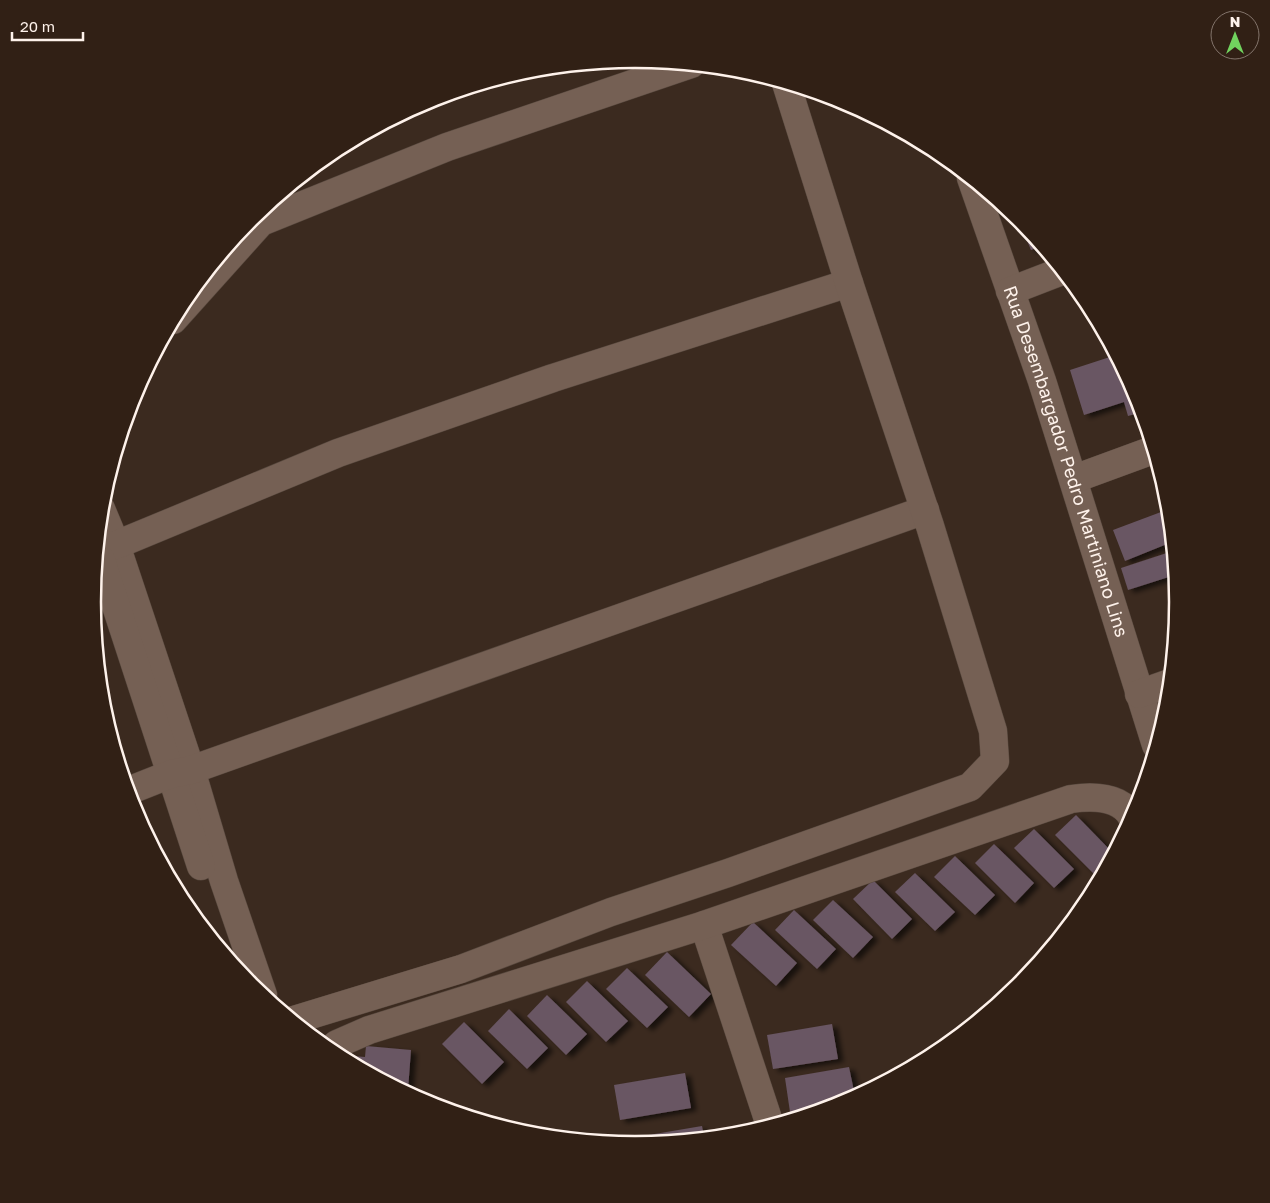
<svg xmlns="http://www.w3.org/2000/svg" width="1270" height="1203" viewBox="0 0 1270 1203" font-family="'Golos Text',sans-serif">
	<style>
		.building { fill: #695663; filter: url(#shadow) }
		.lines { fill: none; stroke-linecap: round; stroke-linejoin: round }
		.street-casing { stroke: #57483e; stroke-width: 29 }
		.street { stroke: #756054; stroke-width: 28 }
		.labels { text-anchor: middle; stroke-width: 5; stroke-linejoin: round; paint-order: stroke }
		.street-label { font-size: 18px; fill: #fef2eb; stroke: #312015 }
		.rim { fill: none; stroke: #fef2eb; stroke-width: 2.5 }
	</style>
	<defs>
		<filter id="shadow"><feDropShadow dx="5.5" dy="3" stdDeviation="2.5" flood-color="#0009"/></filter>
	</defs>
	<rect width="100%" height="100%" fill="#3b2a1f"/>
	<g class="building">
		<path d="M1017,217L1019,218L1042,246L1031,250Z"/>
		<path d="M1116,355L1137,394L1142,412L1128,416L1124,402L1084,415L1070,370Z"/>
		<path d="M1161,512L1168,528L1170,527L1172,542L1125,561L1113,530Z"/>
		<path d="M1173,551L1175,575L1128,590L1121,568Z"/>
		<path d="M1076,815L1113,853L1106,866L1096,876L1055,835Z"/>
		<path d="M1034,829L1074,869L1054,888L1014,848Z"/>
		<path d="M994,844L1034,883L1015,903L975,863Z"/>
		<path d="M955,856L995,895L975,915L934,877Z"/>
		<path d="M915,873L955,912L935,931L895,892Z"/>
		<path d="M873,880L912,919L892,939L853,899Z"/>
		<path d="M833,900L873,937L853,958L813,920Z"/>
		<path d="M794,910L836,949L817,969L775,930Z"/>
		<path d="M753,922L797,963L776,986L731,945Z"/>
		<path d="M667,952L711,994L689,1017L645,975Z"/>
		<path d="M627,968L668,1007L647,1028L606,989Z"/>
		<path d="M587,981L628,1021L606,1042L566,1002Z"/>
		<path d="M547,995L587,1034L566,1055L527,1016Z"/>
		<path d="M509,1009L548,1048L527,1069L488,1031Z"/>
		<path d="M464,1022L504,1062L482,1084L442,1044Z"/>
		<path d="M832,1024L838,1059L773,1069L767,1035Z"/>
		<path d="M366,1046L411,1050L408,1090H403L338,1055L365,1057Z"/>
		<path d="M849,1067L855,1096L844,1102L790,1112L785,1078Z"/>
		<path d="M685,1073L691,1108L620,1120L614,1085Z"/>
		<path d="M702,1126L704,1137L632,1144L631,1138Z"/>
	</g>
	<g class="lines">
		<g class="street-casing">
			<g id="street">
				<path id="s1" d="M971,178L1042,381L1156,745"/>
				<path d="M1010,291L1062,271"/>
				<path d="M173,320L261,222L447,147L691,64"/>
				<path d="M1074,479L1153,450"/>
				<path d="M101,509L116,545L191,770L224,881L263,995"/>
				<path d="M98,547L116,545L338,453L553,378L849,283"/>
				<path d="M101,560L201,866"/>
				<path d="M1139,694L1170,683"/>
				<path d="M128,791L171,774L191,770L925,510"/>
				<path d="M704,925L770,1125"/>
				<path d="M294,1020L461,969L611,912L728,873L970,787L995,761L993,731L930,526L849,283L786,83"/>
				<path d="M330,1050L337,1044L369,1030L704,925L1071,799C1092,796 1120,795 1132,817"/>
			</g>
		</g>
		<use href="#street" class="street"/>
	</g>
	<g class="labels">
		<g class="street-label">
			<text dy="6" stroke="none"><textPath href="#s1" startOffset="299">Rua Desembargador Pedro Martiniano Lins</textPath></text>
		</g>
	</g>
	<path d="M0 0H1270V1203H0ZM101 602a534 534 0 1 1 1068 0a534 534 0 1 1-1068 0Z" fill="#312015" fill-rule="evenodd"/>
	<path class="rim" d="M101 602a534 534 0 1 1 1068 0a534 534 0 1 1-1068 0Z"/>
	<g transform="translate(1235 35)"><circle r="24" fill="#312015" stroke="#83746b"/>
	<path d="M0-4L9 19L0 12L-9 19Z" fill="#71d35e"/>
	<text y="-8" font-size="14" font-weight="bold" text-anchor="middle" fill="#fef2eb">N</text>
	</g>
	<path d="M12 32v8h71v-8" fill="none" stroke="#fef2eb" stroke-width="2.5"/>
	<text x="20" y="32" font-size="15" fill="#fef2eb" stroke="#312015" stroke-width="4" paint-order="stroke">20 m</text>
</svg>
